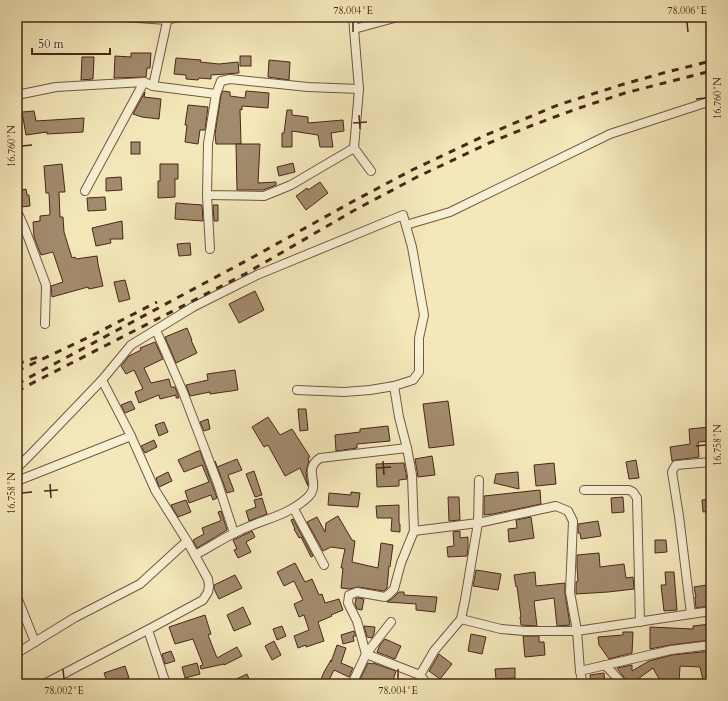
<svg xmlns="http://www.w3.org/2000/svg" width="728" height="701" viewBox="0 0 728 701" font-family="Cardo,serif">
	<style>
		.building { fill: #a28b6d; stroke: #492619 }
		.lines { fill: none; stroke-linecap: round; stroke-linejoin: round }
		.minor-casing { stroke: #745642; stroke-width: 10 }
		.minor { stroke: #f8f0d3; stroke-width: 8 }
		.rail { stroke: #492619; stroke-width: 3; stroke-dasharray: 7 7; stroke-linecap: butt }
		.ticks { fill: none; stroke: #492619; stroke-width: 1.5 }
		.neatline { fill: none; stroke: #492619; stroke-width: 1.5 }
		.ticks-label { font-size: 10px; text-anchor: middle; fill: #492619 }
	</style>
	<rect width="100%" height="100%" fill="#f4e8bb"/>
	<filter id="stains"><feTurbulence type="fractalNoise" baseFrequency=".005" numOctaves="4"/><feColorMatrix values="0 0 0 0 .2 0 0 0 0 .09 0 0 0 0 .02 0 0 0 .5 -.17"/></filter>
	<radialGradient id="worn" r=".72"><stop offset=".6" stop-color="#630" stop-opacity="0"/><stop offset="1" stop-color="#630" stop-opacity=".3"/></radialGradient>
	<g class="building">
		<path d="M131,53H151L150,68H147L146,77L114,78L115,56L131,57Z"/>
		<rect x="240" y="56" width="11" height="10"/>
		<path d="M82,57H94L93,79L81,80Z"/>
		<path d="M176,58L201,60L200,62L219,64L238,62L239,73L211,75V79L199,78L198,80L186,79V75L174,74Z"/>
		<path d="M269,60L290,62L289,80L268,77Z"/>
		<path d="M223,91L230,92V96L245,98L246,91L269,93L268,108L242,106V110L240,109L241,144H216L215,134L221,95Z"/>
		<path d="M145,92L144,97L161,99L159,119L142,117L133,114Z"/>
		<path d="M188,105L208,107L205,130H200L198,144L185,142L187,125H185Z"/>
		<path d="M287,110H292V115L308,117V123L343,120L344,131L331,133L333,147H320L318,135L292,131V147H282V133H284Z"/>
		<path d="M34,111L36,121L84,118L83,132L47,134V132L26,135L22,112Z"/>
		<rect x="131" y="142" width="9" height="12"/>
		<path d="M236,144H260L258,183L276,182V185L263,190H237Z"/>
		<path d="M293,163L295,172L279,176L277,167Z"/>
		<path d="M62,164L65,192H59L60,217H63L64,232L72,258L75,257L76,259L97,256L98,264L103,286L89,289L88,287L52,297L51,286L63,282L53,252L41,255L34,237L33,222L40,221V216L50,215L49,193H46L44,166Z"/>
		<path d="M160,164H178V179H175V197L158,198V181H160Z"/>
		<path d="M121,177L122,190L106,191V178Z"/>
		<path d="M320,182L328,193L306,210L296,196L307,188L308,190Z"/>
		<path d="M26,189L27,195H29L30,206L21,207L17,206V191Z"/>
		<path d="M105,197L106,210L88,211L87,198Z"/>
		<path d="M176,203L202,205L203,221L175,219Z"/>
		<path d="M213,205H218V221H214Z"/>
		<path d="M122,221L123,239H110L111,243L96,246L92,228Z"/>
		<path d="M190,243L191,255L179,256L177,244Z"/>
		<path d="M125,280L130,299L119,302L114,282Z"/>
		<path d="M255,291L264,310L239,323L229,304Z"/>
		<path d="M187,328L192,340H191L197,353L176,363L165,337Z"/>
		<path d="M155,342L163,359L144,368L151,383L169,379L171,387H175L179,398H176V395L160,399L159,395L139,403L135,392L143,389L134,370L126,374L121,366L129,356L141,350L140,348Z"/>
		<path d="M235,370L238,390L210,394V392L190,396L186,385L208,380L207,374Z"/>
		<path d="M131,401L135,409L125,413L121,405Z"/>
		<path d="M448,401L454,445L429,448L423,404Z"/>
		<path d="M298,409H306L308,430L300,431Z"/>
		<path d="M268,417L280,435L292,429L310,457L308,458L309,461L307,467L306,473L308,486L300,468L285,476L268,445L264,447L252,427Z"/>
		<path d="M208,419L210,429L204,431L200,422Z"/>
		<path d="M164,422L168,432L159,436L155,425Z"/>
		<path d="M388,426L390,441L357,444V448L336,451L335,435L360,432V429Z"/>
		<path d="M709,427L710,441L698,442L699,457L676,460L672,461L670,447L690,444L689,429Z"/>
		<path d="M154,440L157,447L145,453L141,446Z"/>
		<path d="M198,451H200L217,498L213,500L211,495L189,503L185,491L209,482L202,465L184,472L178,460Z"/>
		<path d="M432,456L435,475L418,477L415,459Z"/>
		<path d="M237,459L242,470L228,475L234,491L227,493L215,461L217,467Z"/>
		<path d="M636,460L639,478L629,479L626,462Z"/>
		<path d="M404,463L407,479L399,480V486L377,487L376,464Z"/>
		<path d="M554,463L556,484L536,486L534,465Z"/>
		<path d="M254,471L262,495L255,497L246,474Z"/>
		<path d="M168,472L172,481L159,487L156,478Z"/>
		<path d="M518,472L519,489L494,483L496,474Z"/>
		<path d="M540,490L541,504L493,514L484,515V496Z"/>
		<path d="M351,492L360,493L358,507L328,505L329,493L351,495Z"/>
		<path d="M448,497H459L460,520L449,521Z"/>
		<path d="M623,497L624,512L612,513L611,498Z"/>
		<path d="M262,498L267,514L249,521L246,511L256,507L254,500Z"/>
		<path d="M711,499V511L703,512L702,500Z"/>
		<path d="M186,500L191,512L178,517L171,505Z"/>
		<path d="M399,505V523L400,524V532L391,531L392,518H377L376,506Z"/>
		<path d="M221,511L227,530L197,548L193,540L204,534L202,528L220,521L221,520L218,512Z"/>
		<path d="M338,516L352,540L355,541L352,562L378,568L381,543L393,545L390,567L389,566L387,588L384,591L358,587L349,589L341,588L343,568H341L345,549L331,547L323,551L307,522L317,517L325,532L326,523Z"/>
		<path d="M531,517L534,538L509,542L508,529L517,528L516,520Z"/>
		<path d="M293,519L313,556L311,557L301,537L299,538L294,529H295L291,520Z"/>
		<path d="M598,521L601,536L581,539L580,533H578V524Z"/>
		<path d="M252,531L255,537L246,542L251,552L238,558L234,550L237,549L233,540Z"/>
		<path d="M460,531V538L468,537V547L467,556L448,557L447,547L454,546L453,532Z"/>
		<path d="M655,540H666L667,552L655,553Z"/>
		<path d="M599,553L600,567L624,564L626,578L633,577L634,589L608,592L576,594V582L578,581L577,567V555Z"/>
		<path d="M295,563L305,582L312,579L319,595L322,594L325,603L339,599L343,610L331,615L332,616L318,622L324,641L306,647V645L298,648L294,636L309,630L304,615L299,617L294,604L303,600L294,581L284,586L277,572Z"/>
		<path d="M476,570L501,574L498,590L473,586Z"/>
		<path d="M535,572L536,586L565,583V593L570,625L557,626L554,598L534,601L537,626L521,625L520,617H521L517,586L516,587L514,575Z"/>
		<path d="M665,572H674L677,610L664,611L661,585H666Z"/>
		<path d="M235,575L242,588L219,599L214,589V585Z"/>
		<path d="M707,585L709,606L696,608L695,597H696L694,587Z"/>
		<path d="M399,592H404V595L437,597L435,612L416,610V604L387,602L393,598Z"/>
		<path d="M356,598H358L364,599L362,610L357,609L355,604Z"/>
		<path d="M243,607L251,624L234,631L227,615Z"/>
		<path d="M205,615L211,634L208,635L217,658L237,647L242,656L224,665V664L201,669L200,666L203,665L193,639L175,644L169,627Z"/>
		<path d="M711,624V640L670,645L650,649V627L693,629V626Z"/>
		<path d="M282,626L286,636L277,640L273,629Z"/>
		<path d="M364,626L375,627L374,634L372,638L367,637Z"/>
		<path d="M354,631L356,636H353L354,641L343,644L341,635Z"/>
		<path d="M623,632H633L632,653L609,659L599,645L598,637L623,635Z"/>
		<path d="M471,634L486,637L482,654L468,651Z"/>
		<path d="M523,636H539V642H544L545,655L525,657Z"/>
		<path d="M385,639L401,646L395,659L377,652L380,645Z"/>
		<path d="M274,641L281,655L272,660L265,646Z"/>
		<path d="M337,645L346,648L341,663L353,668L349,677L334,670L327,684H319L324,672L331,660V662Z"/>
		<path d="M171,651L175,661L165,664L162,654Z"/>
		<path d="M711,651V684H704L700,667L680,666L679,683H669L666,684H662L653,668L631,684H629L617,668L632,665V671L649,661L672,655Z"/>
		<path d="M439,654L452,664L440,679L429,671Z"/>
		<path d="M197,663L200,674L185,678L182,667Z"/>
		<path d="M368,663L373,664V663L396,671L392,683L379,679L377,684H367L359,681Z"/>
		<path d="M125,666L129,678L112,684H108L104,673Z"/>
		<path d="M515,668V678L496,679L495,669Z"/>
		<path d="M604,673L605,684H591L590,675Z"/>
		<path d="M247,674L251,684H226Z"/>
	</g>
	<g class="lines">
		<g class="minor-casing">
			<g id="minor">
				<path d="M123,17L167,20L179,17"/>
				<path d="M353,17L359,89L354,148L371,171"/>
				<path d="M354,29L398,17"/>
				<path d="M153,86L168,17"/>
				<path d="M216,94L221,81L230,79L308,87L359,89"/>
				<path d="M17,95L56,87L144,82L153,86L216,94L208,144L207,195L264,196L291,185L354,148"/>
				<path d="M85,191L144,82"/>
				<path d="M207,195L210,249"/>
				<path d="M17,211L25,229L46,285L45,324"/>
				<path d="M406,225L450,212L610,134L711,101"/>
				<path d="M156,330L183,392L218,484L234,533"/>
				<path d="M297,390L344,392L370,390L394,386"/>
				<path d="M17,468L32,453L102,380"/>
				<path d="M17,481L131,436"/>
				<path d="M584,490H629L633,492L637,498L640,622"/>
				<path d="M294,509L324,565"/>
				<path d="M195,555C210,547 225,537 241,530C264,519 287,516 307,498C323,484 301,471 320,458L407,448"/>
				<path d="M17,597L35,642"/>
				<path d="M691,614L679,516L672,472L674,468L676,465L711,462"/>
				<path d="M461,619L501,629L524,631H577L580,671L583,684"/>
				<path d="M148,630L166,684"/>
				<path d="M17,653L74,618L140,584L187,541"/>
				<path d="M605,665L623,684"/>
				<path d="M580,671L671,650L711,645"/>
				<path d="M420,675L366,654L357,621L348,603L349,595L357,592L385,597L389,594L394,589L401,563L414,531L478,523L479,480"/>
				<path d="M44,684L153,627L203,600L208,592L209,586L208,579L187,541L155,490L131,436L102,380L131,345L193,307L257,275L403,215L412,247L424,315L419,338V372L413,380L394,386L399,417L407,448L412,475L414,531"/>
				<path d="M352,684L366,654L391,622"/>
				<path d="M427,684L420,675L434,651L461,619L465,600L478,523L556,506L568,511L573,521L570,592L577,631L711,611"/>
			</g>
		</g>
		<use href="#minor" class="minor"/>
		<g class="rail">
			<path d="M17,364L38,357"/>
			<path d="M17,371L89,337L157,302"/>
			<path d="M17,384L255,256L350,203L412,170L486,135L558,105L624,84L667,72L711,61"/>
			<path d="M17,391L245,274L353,211L417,177L489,143L533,125L579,108L625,93L711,71"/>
		</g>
	</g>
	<path class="ticks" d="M353,22V32M687,22L688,32M696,99L706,98M359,115L360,129M353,123L367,122M22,146L32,145M696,446L706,445M383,461L384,475M377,468L391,467M50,484L51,498M44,491L58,490M22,493L32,492M63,669L64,679M398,669V679"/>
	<rect width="728" height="701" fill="none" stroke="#f4e8bb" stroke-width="44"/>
	<path d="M32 48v6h78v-6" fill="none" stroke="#492619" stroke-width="2"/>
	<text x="38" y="48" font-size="12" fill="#492619" stroke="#f8f0d3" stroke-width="3" paint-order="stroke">50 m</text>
	<rect x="22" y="22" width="684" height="657" class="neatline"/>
	<g class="ticks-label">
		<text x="353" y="14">78.004°E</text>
		<text x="687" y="14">78.006°E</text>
		<text transform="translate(717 98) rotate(-90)" y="4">16.760°N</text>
		<text transform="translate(11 146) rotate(-90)" y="4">16.760°N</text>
		<text transform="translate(717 445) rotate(-90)" y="4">16.758°N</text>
		<text transform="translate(11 493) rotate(-90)" y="4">16.758°N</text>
		<text x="64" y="694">78.002°E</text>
		<text x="398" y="694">78.004°E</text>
	</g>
	<rect width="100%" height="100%" filter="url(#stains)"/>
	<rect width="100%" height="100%" fill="url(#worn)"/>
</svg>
